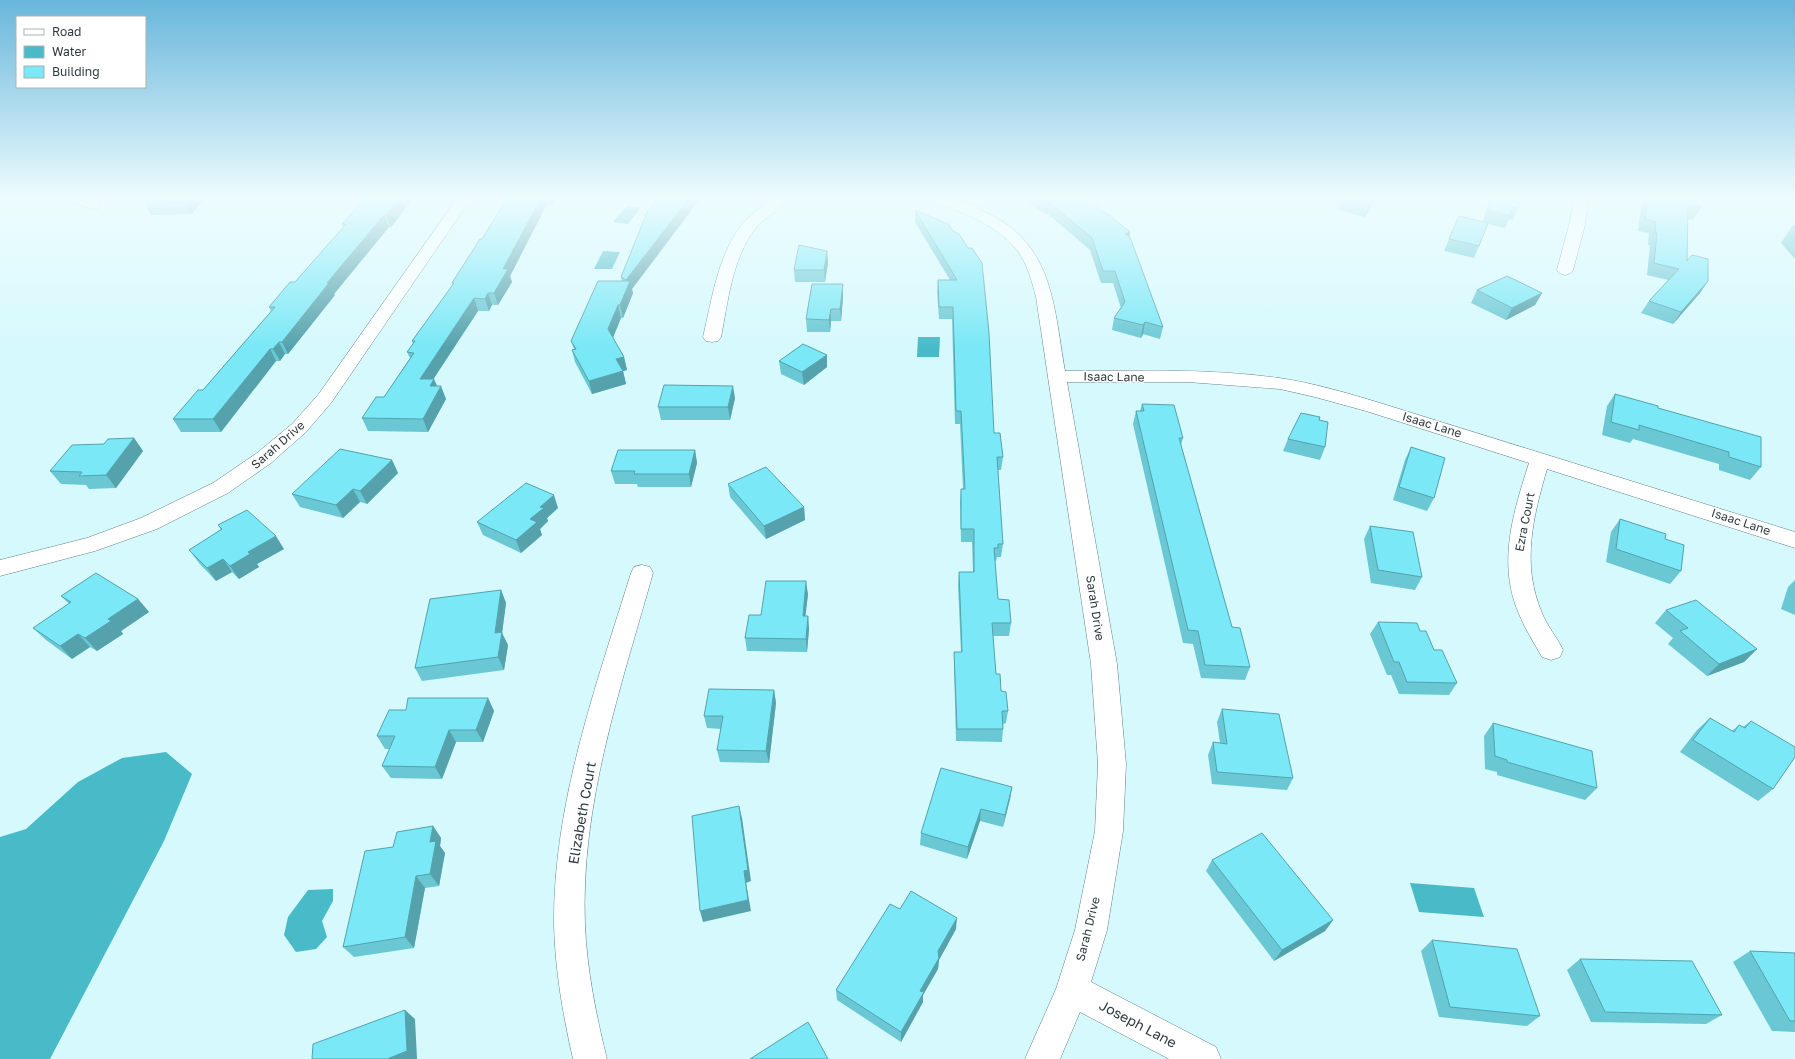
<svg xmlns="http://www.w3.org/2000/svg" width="1795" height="1059" viewBox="0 0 1795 1059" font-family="'Golos Text',sans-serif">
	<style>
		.water { fill: #48bac8 }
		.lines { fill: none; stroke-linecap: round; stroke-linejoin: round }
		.minor-casing { stroke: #618084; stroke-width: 1 }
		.minor { fill: #fff; fill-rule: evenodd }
		.wall { fill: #69c8d4 }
		.shaded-wall { fill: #55a2ac }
		.building { fill: #7ae8f6; stroke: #55a2ac }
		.labels { text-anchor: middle; stroke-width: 3; stroke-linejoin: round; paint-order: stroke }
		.street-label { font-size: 12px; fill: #2e3b3d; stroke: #fff }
		.near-street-label { font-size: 14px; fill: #2e3b3d; stroke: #fff }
	</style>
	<rect width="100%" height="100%" fill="#d6f9fd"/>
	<g class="water">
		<path d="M627,206L641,207L628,224L613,222Z"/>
		<path d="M603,251L620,252L612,269H594Z"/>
		<path d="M918,337H940L939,357H917Z"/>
		<path d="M166,752L192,774L164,841L50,1059H0V837L26,829L78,782L122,758Z"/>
		<path d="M1410,883L1474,888L1484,917L1419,912Z"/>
		<path d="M333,889V901L322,921L327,937L316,949L296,952L284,935L288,917L308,890Z"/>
	</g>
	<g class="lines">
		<g class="minor-casing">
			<g id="minor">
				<path d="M71,200C80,200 96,197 101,205L99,208L94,209L73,203Z"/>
				<path d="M456,200H470L331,403L306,432L271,463L228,493L157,529L95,551L0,576V560L87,538L141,518L213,483L257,453L292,424L318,395Z"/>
				<path d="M770,200H786C778,212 763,218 755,229C732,259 728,302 721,337L718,341L712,342L706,341L703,337C712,299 718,253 744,222C752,214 761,207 770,200Z"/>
				<path d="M936,200C943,200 951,199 957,200C969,203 980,210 991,215C1054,247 1054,309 1065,371C1136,371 1208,368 1279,378C1313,383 1347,393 1380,403L1795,532V548L1547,469C1533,517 1521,564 1542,613C1547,626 1557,637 1563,650L1560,657L1551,660L1542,657C1534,643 1525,629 1519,614C1497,564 1513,513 1529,463L1366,411L1315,397L1280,389L1188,382H1067L1117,664L1126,764L1123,831L1107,930L1091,982L1216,1047L1221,1059H1169L1080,1012L1060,1059H1025L1056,989L1075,930L1095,831L1098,764L1091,664L1036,297C1032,282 1028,266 1019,253C1001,227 967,214 938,203Z"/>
				<path d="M1574,200H1588L1585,225L1573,270L1571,273L1565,275L1559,273L1557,270L1569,225Z"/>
				<path d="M642,565L650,567L653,573C621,687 580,805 585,925C587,970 596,1015 607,1059H573C563,1015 555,970 554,924C553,804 596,686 631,573L634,567Z"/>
			</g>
		</g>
		<use href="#minor" class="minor"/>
	</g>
	<g class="wall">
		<path d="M204,200L191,214L151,215L145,204Z"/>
		<path d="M412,200L391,227H389L334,294L335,295L288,354H285L280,361H276L221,432H181L173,419L203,390L271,311L269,307L295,282L344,228L342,224Z"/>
		<path d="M506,200H555L552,206H546L510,276L512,282L498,305H492L489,311H478L433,379L437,386L446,399L428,432L368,431L362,418L384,397L410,358L407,352L413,344L412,341L453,285L452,283L482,239Z"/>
		<path d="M657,200H699L632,289L633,293L623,318H621L613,338L624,357L627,370L623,371L626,384L592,394L575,362L572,350L574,349L571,341L622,281L621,277Z"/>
		<path d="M1025,200H1085L1130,232L1129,237L1163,327L1160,339L1143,334L1141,338L1112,330L1114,318L1121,308L1113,283H1101L1090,250L1048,214H1045Z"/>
		<path d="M1341,200H1374L1365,217L1338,210Z"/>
		<path d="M1489,200H1521L1518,208L1513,220L1509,219L1505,228L1488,224L1479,246L1474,258L1444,251L1459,216L1483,222Z"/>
		<path d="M1638,200H1697L1701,208L1693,220L1688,219L1687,261L1708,281L1700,293L1673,324L1641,313L1649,301L1668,280L1647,275L1650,245H1648L1649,233L1638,231L1642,201Z"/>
		<path d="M915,210L948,224L994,433L1003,457L1001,470H998L1003,544L1001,557H997L996,561H995L998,599L1011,623L1009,636H993L996,674L1008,711L1006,723L1003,724V729L1002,742L956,741L954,664V652H961L958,585L959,572H973L972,542H961L960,502L961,489H963L960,424H955L952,319H939L937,292L938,280H950L915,222Z"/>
		<path d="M1793,225L1795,226V259L1781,243Z"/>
		<path d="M827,251L828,263L825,282H795L794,270Z"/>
		<path d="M1477,290L1542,293L1535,305L1506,320L1471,303Z"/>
		<path d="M843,297L841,321H831L830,332H807L806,319Z"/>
		<path d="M779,361L827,367L804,385L781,374Z"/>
		<path d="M1615,394L1658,408L1761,467L1750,480L1719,470V464L1633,439L1630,443L1602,435L1607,406Z"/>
		<path d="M735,398L730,420H661L658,407Z"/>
		<path d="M1142,404L1183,438L1181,445L1232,627L1250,667L1245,680L1201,678L1193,644L1183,643L1133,424L1136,411H1140Z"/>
		<path d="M1319,420L1325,447L1320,460L1283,451L1288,439Z"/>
		<path d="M134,438L143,451L116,488L89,489L86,485L61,484L50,471L104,444Z"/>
		<path d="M1411,447L1434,498L1427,511L1393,500L1405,460Z"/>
		<path d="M695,450L697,463L691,487H638L637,484H615L611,471Z"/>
		<path d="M392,460L398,473L367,504L360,502L343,518L300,507L292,494Z"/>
		<path d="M728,484L804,507L805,520L766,539L730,497Z"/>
		<path d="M558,508L547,518L548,521L540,529L542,535L521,553L483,535L477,522Z"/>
		<path d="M1620,519L1665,539L1681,571L1670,584L1606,562L1611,532Z"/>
		<path d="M218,525L284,549L257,564L259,567L239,579L232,572L216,581L199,563L189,550L221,530Z"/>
		<path d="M1370,526L1422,577L1415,590L1371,583L1364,539Z"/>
		<path d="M1795,580V615L1781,609L1788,587Z"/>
		<path d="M501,590L506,603L502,633L508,645L504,670L422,681L415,668Z"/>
		<path d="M808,594L805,616H808L809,629L807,652L747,651L745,638L761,615Z"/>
		<path d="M61,596L138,599L149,612L121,631L123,634L97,651L90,647L72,659L46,640L33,628L69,604Z"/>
		<path d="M1666,610L1757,649L1744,662L1707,676L1668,644L1673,638L1655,623Z"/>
		<path d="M1378,622L1420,631L1457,683L1449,695L1399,694L1391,675H1387L1370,634Z"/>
		<path d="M774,690L776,703L769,763L720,762L717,750L721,729L707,728L704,716Z"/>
		<path d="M488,698L494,711L483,742H456L442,779L391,778L382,766L390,749H385L377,736L406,710Z"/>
		<path d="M1222,709L1293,778L1287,790L1212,784L1208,755L1213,742L1220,743L1217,722Z"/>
		<path d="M1710,718L1732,731L1739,725L1743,727L1751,721L1773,789L1758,801L1680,752L1697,730Z"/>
		<path d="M1493,723L1597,788L1585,800L1497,775V772L1485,769L1484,736Z"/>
		<path d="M1012,787L1010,799L1003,827L980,821L967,859L920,845L921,833Z"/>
		<path d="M433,826L441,838L440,846L445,853L439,886L425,888L414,948L354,957L343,947L393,847Z"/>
		<path d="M1212,860L1333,920L1325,931L1274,961L1206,871Z"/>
		<path d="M900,909L956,929L939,960L938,969L923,995V1002L901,1042L837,1000L836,990Z"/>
		<path d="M1432,940L1540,1016L1527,1026L1439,1017L1421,951Z"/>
		<path d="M1750,951L1795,953V1032L1772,1031L1733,962Z"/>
		<path d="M1580,959L1722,1015L1706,1024L1591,1022L1567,970Z"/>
	</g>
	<g class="shaded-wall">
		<path d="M187,200H204L191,214L184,202Z"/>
		<path d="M398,200H412L391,227L386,215Z"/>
		<path d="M540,200H545L546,206L510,276L512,282L498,305L494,293L503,269Z"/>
		<path d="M551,200H555L552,206Z"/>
		<path d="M688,200H699L632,289L633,293L623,318L620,305L628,287L626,280Z"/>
		<path d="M1372,200H1374L1365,217L1369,205Z"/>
		<path d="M1049,202L1048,214H1045L1047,203Z"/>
		<path d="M384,215L389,227L334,294L335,295L288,354L282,342L327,283Z"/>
		<path d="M1130,232L1128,244L1125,234Z"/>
		<path d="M827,251L828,263L825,282L824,270Z"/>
		<path d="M1708,281L1700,293L1673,324L1681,312Z"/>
		<path d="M843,284V297L841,321L840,309Z"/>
		<path d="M488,293L492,305L489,311L485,299Z"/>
		<path d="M1542,293L1535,305L1506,320L1512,308Z"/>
		<path d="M474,298L478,311L425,392L420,379Z"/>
		<path d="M618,305L621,318L611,342L608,329Z"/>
		<path d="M831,309V321L830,332L829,320Z"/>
		<path d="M1145,322L1143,334L1141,338L1143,325Z"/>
		<path d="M279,342L285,354L280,361L273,349Z"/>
		<path d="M270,349L276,361L221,432L213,419Z"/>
		<path d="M827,355V367L804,385L802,372Z"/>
		<path d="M624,357L627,370L620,372L616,359Z"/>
		<path d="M623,371L626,384L592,394L589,381Z"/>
		<path d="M434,379L439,390L441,386L446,399L428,432L423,419L430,386Z"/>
		<path d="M733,386L735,398L730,420L728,407Z"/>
		<path d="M134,438L143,451L116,488L106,475Z"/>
		<path d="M695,450L697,463L691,487L689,474Z"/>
		<path d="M392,460L398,473L367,504L360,491Z"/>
		<path d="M353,489L360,502L343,518L336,505Z"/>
		<path d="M554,495L558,508L547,518L548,521L540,529L542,535L521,553L516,540L530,519L540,507Z"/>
		<path d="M804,507L805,520L766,539L764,526Z"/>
		<path d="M276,536L284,549L257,564L259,567L239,579L230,566L248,552Z"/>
		<path d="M223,559L232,572L216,581L207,568Z"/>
		<path d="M806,581L808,594L804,629L803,616Z"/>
		<path d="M501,590L506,603L502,633L508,645L504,670L498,657L495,633Z"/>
		<path d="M138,599L149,612L121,631L123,634L97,651L85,638L108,619Z"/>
		<path d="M808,616L809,629L807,652L806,639Z"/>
		<path d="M78,634L90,647L72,659L60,646Z"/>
		<path d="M1757,649L1744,662L1707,676L1719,664Z"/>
		<path d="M774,690L776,703L769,763L766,751Z"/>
		<path d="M488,698L494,711L483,742L476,730Z"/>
		<path d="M449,730L456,742L442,779L435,767Z"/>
		<path d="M1012,787L1010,799L1003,827L1005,815Z"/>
		<path d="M739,806L742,818L751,881L746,883L751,911L703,922L700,911L744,871Z"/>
		<path d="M981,809L980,821L967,859L968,847Z"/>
		<path d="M433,826L441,838L440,846L445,853L439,886L430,874V842Z"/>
		<path d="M416,876L425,888L414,948L405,937Z"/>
		<path d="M957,918L956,929L939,960L938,969L923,995V1002L901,1042V1032L938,951Z"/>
		<path d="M1333,920L1325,931L1274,961L1282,950Z"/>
		<path d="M405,1010L415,1019L417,1059H387Z"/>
	</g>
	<g class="building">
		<path d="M148,200H187L184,202L145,204Z"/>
		<path d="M363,200H398L386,215H384L327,283H329L282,342H279L273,349H270L213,419H173L198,390H203L275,307H269L290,282H295L346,224H342Z"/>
		<path d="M506,200H540L503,269H508L494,293H488L485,299L474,298L420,379H434L430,386H441L423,419L362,418L376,397H384L414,353L407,352L415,341H412L454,283H452L480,239H482Z"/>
		<path d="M657,200H688L626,280L621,277L647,212Z"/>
		<path d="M1043,200H1085L1106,213L1130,232L1125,234L1130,237L1163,327L1145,322L1143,325L1114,318L1125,302L1115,271H1103L1092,238L1049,202L1047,203Z"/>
		<path d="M1347,200H1372L1369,205Z"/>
		<path d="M1491,200H1521L1518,208L1513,207L1510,216L1489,211Z"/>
		<path d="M1647,200H1697L1701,208L1688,206L1687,261L1692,255L1708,259V281L1681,312L1649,301L1679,269L1654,263L1657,233H1655L1656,222L1645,219Z"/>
		<path d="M915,210L948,224L953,231L959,234L968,248H972L982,263L989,333L994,433H1000L1003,457H997L1003,544H998V548H994L998,599L1009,600L1011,623H992L996,674H1000L1001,691L1006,692L1008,711H1002L1003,729H957L954,652H962L959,572H974V529H961V489H965L961,411H956L953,307H939L938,280H957Z"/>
		<path d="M1459,216L1488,223L1479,246L1449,239Z"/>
		<path d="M799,245L827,251L824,270H794Z"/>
		<path d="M1507,276L1542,293L1512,308L1477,290Z"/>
		<path d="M598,281H630L620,305H618L608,329L624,357L616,359L623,371L589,381L572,350L576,349L571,341Z"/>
		<path d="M812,284H843L840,309H831L829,320L806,319Z"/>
		<path d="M803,344L827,355L802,372L779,361Z"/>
		<path d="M664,385L733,386L728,407H658Z"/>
		<path d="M1615,394L1658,406V408L1761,437V467L1729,457V452L1639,425V430L1611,422Z"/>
		<path d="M1142,404L1174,405L1183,438H1179L1232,627L1240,628L1250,667L1205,665L1198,631L1188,630L1136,411H1144Z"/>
		<path d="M1301,413L1320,417L1319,420L1328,422L1325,447L1288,439Z"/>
		<path d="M134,438L106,475L79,476L82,472L50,471L72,445L104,444L108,439Z"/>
		<path d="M1411,447L1445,458L1434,498L1399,487Z"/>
		<path d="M340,449L392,460L360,491L353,489L336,505L292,494Z"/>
		<path d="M618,450H695L689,474H634L635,471H611Z"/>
		<path d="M766,467L804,507L764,526L728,484Z"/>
		<path d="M526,483L554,495L540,507L544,508L530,519L537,522L516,540L477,522Z"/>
		<path d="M247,510L276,536L248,552L250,554L230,566L223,559L207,568L189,550L222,529L218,525Z"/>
		<path d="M1620,519L1666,534L1665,539L1684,545L1681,571L1616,549Z"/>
		<path d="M1370,526L1413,532L1422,577L1378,570Z"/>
		<path d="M96,573L138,599L108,619L111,621L85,638L78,634L60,646L33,628L71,602L61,596Z"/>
		<path d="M766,581H806L803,616H808L806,639L745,638L749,615H761Z"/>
		<path d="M501,590L495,633L502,632L498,657L415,668L430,599Z"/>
		<path d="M1696,600L1757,649L1719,664L1680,631L1688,628L1666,610Z"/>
		<path d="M1378,622L1417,623L1420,631H1426L1434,650H1442L1457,683L1407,682L1399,662H1394Z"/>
		<path d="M709,689L774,690L766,751L717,750L723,716H704Z"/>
		<path d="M408,698H488L476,730H449L435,767L382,766L395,736H377L389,710H406Z"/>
		<path d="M1222,709L1279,714L1293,778L1217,772L1213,742L1227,744Z"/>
		<path d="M1710,718L1734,732L1739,725L1745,728L1751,721L1795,747V757L1773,789L1693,740Z"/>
		<path d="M1493,723L1592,751L1597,788L1507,762V760L1495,756Z"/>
		<path d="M941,768L1012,787L1005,815L981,809L968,847L921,833Z"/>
		<path d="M739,806L748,870L744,871L748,900L700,911L692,816Z"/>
		<path d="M433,826L430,842L436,841L430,874L416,876L405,937L343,947L365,851L393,847L397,832Z"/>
		<path d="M1262,833L1333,920L1282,950L1212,860Z"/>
		<path d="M911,891L957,918L938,951L939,958L920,991L924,992L901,1032L836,990L890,904L900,909Z"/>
		<path d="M1432,940L1517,949L1540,1016L1450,1007Z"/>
		<path d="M1750,951L1795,953V1021H1790Z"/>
		<path d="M1580,959L1692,961L1722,1015L1605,1012Z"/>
		<path d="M405,1010L407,1051L387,1059H312L313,1044Z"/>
		<path d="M808,1022L828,1059H750Z"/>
	</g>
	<linearGradient id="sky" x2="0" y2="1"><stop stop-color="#68b6db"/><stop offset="0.57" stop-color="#edfcfe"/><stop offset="1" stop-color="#edfcfe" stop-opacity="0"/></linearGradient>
	<rect width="1795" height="348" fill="url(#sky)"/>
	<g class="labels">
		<g class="street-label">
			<text transform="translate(1114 377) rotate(1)" y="4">Isaac Lane</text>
			<text transform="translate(1432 425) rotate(17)" y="4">Isaac Lane</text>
			<text transform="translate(278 445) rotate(-41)" y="4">Sarah Drive</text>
			<text transform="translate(1525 522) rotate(-79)" y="4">Ezra Court</text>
			<text transform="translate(1741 522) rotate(18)" y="4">Isaac Lane</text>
			<text transform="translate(1095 608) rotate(81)" y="4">Sarah Drive</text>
			<text transform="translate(1088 929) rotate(-76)" y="4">Sarah Drive</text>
		</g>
		<g class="near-street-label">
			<text transform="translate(582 813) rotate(-80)" y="5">Elizabeth Court</text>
			<text transform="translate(1138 1024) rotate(28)" y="5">Joseph Lane</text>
		</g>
	</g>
	<rect x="16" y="16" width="130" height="72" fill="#ffffff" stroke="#abb1b1"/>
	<rect x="24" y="29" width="20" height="6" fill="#ffffff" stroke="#abb1b1"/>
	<text x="52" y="36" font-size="12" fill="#2e3b3d">Road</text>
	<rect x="24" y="46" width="20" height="12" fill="#48bac8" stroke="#abb1b1"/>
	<text x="52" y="56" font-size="12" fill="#2e3b3d">Water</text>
	<rect x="24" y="66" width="20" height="12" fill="#7ae8f6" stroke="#abb1b1"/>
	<text x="52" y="76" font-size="12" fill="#2e3b3d">Building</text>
</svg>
